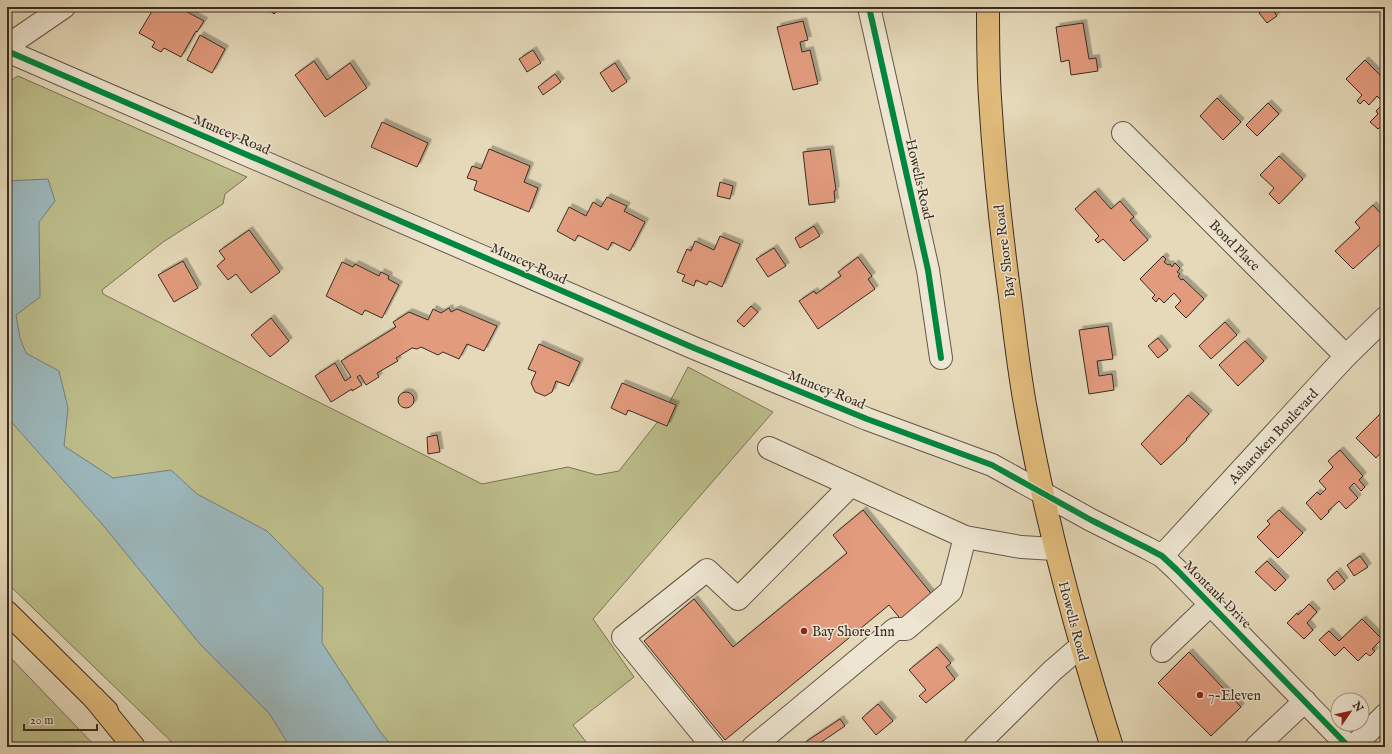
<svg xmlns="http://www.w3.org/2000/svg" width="1392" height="754" viewBox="0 0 1392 754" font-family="'IM FELL English',serif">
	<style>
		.green { fill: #bcbd8a; stroke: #7a7456 }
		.water { fill: #9bb7bb; stroke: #747f7e }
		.building { fill: #e39b7e; stroke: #392c22; filter: url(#shadow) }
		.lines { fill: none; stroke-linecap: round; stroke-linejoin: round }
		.minor-casing { stroke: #645748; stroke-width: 24 }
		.major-casing { stroke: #392c22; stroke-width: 24 }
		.highway-casing { stroke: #392c22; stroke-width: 24 }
		.minor { stroke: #eee6d2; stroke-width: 22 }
		.major { stroke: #e2bc7c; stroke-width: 22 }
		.highway { stroke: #e2bc7c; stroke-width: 22 }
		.cycleway-casing { stroke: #eee6d2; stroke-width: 8 }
		.cycleway { stroke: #00873e; stroke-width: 6 }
		.poi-dot { fill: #8f2418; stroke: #eee6d2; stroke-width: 1.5 }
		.labels { text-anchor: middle; stroke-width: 3; stroke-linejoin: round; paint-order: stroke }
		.street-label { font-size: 14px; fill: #392c22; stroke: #eee6d2 }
		.poi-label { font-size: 14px; fill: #392c22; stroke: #eee6d2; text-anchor: start }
	</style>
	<defs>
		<filter id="shadow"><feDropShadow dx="3.5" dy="-3.5" stdDeviation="0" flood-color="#0004"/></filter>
	</defs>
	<rect width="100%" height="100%" fill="#e5d9b9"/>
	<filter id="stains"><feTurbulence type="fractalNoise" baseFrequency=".005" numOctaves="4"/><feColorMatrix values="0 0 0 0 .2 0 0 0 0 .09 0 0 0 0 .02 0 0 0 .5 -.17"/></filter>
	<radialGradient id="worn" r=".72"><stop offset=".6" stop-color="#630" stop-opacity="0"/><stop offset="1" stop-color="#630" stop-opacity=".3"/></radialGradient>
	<g class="green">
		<path d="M18,76L247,177L225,194L223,204L163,242L102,290L103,294L482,484L568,467L597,475L619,471L663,415L688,367L773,412L593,619L634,677L573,725L590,747H177L7,583V83Z"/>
		<path d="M7,654L96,747H18L7,737Z"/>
	</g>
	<path class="water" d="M48,179L55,201L39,222L40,297L16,315L20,338L26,353L59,371L68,408L64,446L113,478L171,470L197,494L267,531L323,588L322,643L381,733L393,747H290L269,713L200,644L102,524L7,417V181Z"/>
	<g class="building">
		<path d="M162,7H178L204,21L197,32L196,31L181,57L164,48L161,52L152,47L155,42L139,33L154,8L160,11Z"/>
		<path d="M266,7H281L274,14Z"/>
		<path d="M1267,7H1271L1277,16L1267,23L1259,13Z"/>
		<path d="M803,21L808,40L800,42L802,52L810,50L818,84L793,90L777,27Z"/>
		<path d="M1083,23L1089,59L1096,58L1098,71L1071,75L1069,60L1061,62L1056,27Z"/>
		<path d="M200,35L225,49L212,73L187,60Z"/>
		<path d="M533,50L541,63L527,72L519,59Z"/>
		<path d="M1365,60L1385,80V122L1378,129L1370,122L1378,114L1376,111L1384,103L1377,96L1369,105L1364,100L1360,104L1357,101L1362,95L1346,79Z"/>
		<path d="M314,61L327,80L350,63L367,88L325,117L295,75Z"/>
		<path d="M615,63L627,82L612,92L600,73Z"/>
		<path d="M555,74L561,82L543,95L538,87Z"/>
		<path d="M1217,98L1241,122L1223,140L1200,116Z"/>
		<path d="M1268,103L1279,114L1257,136L1246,125Z"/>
		<path d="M382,122L428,143L417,167L371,147Z"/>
		<path d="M489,149L530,166L524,182L538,188L529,212L474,190L477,181L467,178L472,166L481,169Z"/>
		<path d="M830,149L836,190L834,191L835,202L809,205L803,152Z"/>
		<path d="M1279,156L1303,179L1279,204L1269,194L1274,188L1260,175Z"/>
		<path d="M720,182L733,186L730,199L717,196Z"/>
		<path d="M1095,191L1111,209L1120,201L1134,217L1130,220L1148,240L1124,261L1103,239L1098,243L1095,240L1099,236L1075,209Z"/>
		<path d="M607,197L627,206L624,211L645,222L630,251L612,242L608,250L578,235L575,241L557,231L569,207L586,216L593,202L601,207Z"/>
		<path d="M1373,205L1385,218V240L1353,269L1335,251L1360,228L1355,222Z"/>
		<path d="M814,226L820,236L800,248L795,238Z"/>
		<path d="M249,230L280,272L251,293L236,274L228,280L217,266L225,259L219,251Z"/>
		<path d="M720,236L740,244L722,287L709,281L707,285L696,280L694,286L682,281L685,275L677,272L687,249L691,251L695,241L714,250Z"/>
		<path d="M774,248L786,266L768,277L756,259Z"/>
		<path d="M1163,256L1166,259L1164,262L1168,265L1170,264L1172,267L1175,263L1180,268L1177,272L1180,274L1178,276L1181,280L1183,279L1204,299L1186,318L1175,307L1181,301L1174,293L1164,303L1159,298L1156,302L1152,298L1155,295L1140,279Z"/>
		<path d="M858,257L872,276L868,279L875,289L818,329L799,301L814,291L816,294L841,276L838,272Z"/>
		<path d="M183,261L198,288L174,302L158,275Z"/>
		<path d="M342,262L353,267L355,264L379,276L381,272L389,276L388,279L399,285L382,318L365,310L362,315L326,296Z"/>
		<path d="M751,306L758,312L744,327L737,321Z"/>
		<path d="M449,308L451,312L457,309L497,326L484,351L467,344L459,359L443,352L438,355L421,347L417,349L412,348L396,358L398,361L377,373L379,377L366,385L360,375L357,377L362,385L352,391V389L331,402L315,376L335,363L345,381L351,377L341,361L396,327L393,322L409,312L428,320L433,309L441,313Z"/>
		<path d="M271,318L289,341L270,357L251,335Z"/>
		<path d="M1225,322L1237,335L1211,359L1199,346Z"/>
		<path d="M1108,326L1113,359L1097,361L1099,376L1112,374L1114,390L1089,394L1079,330Z"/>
		<path d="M1158,338L1168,350L1158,358L1148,346Z"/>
		<path d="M1245,341L1264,361L1238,386L1219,365Z"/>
		<path d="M539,344L580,362L569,386L556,381L552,392L545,396L535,392L531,383L536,372L528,369Z"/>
		<path d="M622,383L676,405L667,426L628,410L626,415L611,408Z"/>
		<circle cx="406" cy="400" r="8"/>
		<path d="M1188,395L1209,414L1186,439L1187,440L1161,465L1141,444Z"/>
		<path d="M1385,409V432L1381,436L1385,440V448L1376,458L1356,438Z"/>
		<path d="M437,435L440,452L428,454L427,437Z"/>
		<path d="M1340,450L1363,476L1359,480L1365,487L1361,491L1354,483L1349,488L1358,498L1346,509L1339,501L1328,511L1329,512L1321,520L1306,503L1317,492L1320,495L1326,489L1319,481L1333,467L1328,461Z"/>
		<path d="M863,510L934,597L903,622L889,605L725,740L644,641L694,599L733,647L847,553L833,535Z"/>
		<path d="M1279,510L1303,533L1278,558L1257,537L1270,524L1267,521Z"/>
		<path d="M1360,556L1368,567L1354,576L1347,565Z"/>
		<path d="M1267,561L1286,580L1275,591L1255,572Z"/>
		<path d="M1337,571L1345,581L1334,590L1327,580Z"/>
		<path d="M1309,604L1317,612L1307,623L1313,630L1304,639L1287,623L1297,613L1298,615Z"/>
		<path d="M1362,619L1382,639L1372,649L1375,651L1370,656L1366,653L1358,661L1344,647L1335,656L1319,640L1329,631L1339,641Z"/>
		<path d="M937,647L951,663L946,667L955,679L926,703L919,696L926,690L909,670Z"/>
		<path d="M1189,652L1241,707L1211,736L1158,683Z"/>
		<path d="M878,704L893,721L876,735L862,718Z"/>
		<path d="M840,719L845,726L814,747H807L804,743Z"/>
	</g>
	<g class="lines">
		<g class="minor-casing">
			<g id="minor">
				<path d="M869,7L928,270L941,358"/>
				<path d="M7,46L64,7"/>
				<path d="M7,51L694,348L867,419L992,465L1091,520L1147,548L1162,556L1177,570L1349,747"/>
				<path d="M1123,133L1346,356"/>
				<path d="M769,448L965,537L1021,547L1055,549"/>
				<path d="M1162,556L1346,356L1385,318"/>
				<path d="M1162,651L1211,604"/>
				<path d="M713,747L623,637L707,570L738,599L850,486"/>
				<path d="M753,747L895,629H906L951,591L965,537"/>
				<path d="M975,747L1052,671L1081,646"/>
				<path d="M1256,747L1305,701"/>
				<path d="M1353,747L1385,715"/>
			</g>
		</g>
		<g class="major-casing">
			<g id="major">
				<path d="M988,7C988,37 988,68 990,98C994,165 1001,231 1010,297C1015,335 1019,373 1026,410C1046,524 1077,636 1112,747"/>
				<path d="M7,612L107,711"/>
			</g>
		</g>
		<g class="highway-casing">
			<path id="highway" d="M94,698L134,747"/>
		</g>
		<use href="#minor" class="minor"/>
		<use href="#major" class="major"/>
		<use href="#highway" class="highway"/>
		<g class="cycleway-casing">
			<g id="cycleway">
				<path d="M869,7L928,270L941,358"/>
				<path d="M7,51L694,348L867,419L992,465L1091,520L1147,548L1162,556L1177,570L1349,747"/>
			</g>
		</g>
		<use href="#cycleway" class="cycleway"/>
	</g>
	<g class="poi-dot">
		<circle cx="804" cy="631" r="4"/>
		<circle cx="1200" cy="695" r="4"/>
	</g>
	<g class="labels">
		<g class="street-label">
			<text transform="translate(232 134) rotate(23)" y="5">Muncey Road</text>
			<text transform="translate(920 179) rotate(77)" y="5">Howells Road</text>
			<text transform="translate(1235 245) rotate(45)" y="5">Bond Place</text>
			<text transform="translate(1004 251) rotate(-97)" y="5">Bay Shore Road</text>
			<text transform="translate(529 263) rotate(24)" y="5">Muncey Road</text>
			<text transform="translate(827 389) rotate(22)" y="5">Muncey Road</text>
			<text transform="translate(1273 436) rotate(-47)" y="5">Asharoken Boulevard</text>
			<text transform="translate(1218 594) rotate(45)" y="5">Montauk Drive</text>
			<text transform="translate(1074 621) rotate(75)" y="5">Howells Road</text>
		</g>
		<g class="poi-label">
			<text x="812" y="636">Bay Shore Inn</text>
			<text x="1208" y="700">7-Eleven</text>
		</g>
	</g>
	<rect width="1392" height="754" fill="none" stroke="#e5d9b9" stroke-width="24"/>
	<rect x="8" y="8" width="1376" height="738" fill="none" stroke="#392c22" stroke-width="2"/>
	<rect x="12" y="12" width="1368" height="730" fill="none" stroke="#392c22"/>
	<g transform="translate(1350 712) rotate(56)"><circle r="19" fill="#eee6d2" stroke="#a69c8c"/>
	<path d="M0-3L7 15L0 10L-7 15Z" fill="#8f2418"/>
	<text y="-6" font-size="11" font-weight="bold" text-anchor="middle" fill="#392c22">N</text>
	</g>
	<path d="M24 724v6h73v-6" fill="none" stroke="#392c22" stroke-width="2"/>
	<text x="30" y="724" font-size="12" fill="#392c22" stroke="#eee6d2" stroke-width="3" paint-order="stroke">20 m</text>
	<rect width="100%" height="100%" filter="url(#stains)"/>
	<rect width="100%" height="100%" fill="url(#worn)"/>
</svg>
